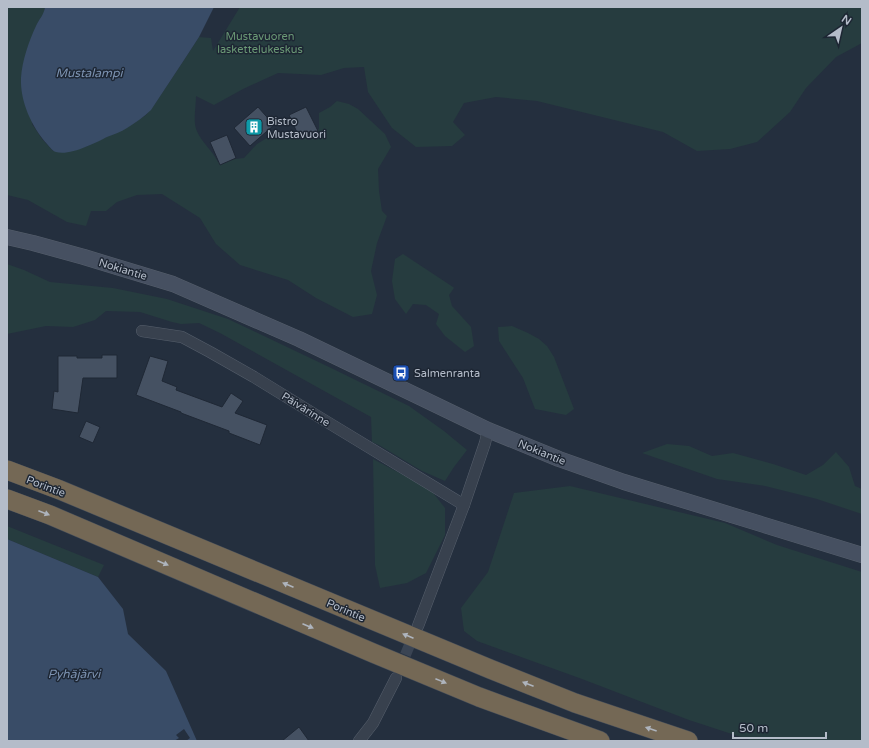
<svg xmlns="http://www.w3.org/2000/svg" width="869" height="748" viewBox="0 0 869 748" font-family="'Varela Round',sans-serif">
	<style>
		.green { fill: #263c3f }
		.water { fill: #394c67 }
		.pier { fill: #242f3e }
		.building { fill: #455162; stroke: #1f2835 }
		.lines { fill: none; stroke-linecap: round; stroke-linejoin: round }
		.street-tunnel { stroke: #3a4453; stroke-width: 11; stroke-dasharray: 11 5.5; stroke-linecap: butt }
		.street-casing { stroke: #565f6c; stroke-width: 12 }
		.secondary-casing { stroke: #565f6c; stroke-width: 16 }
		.highway-casing { stroke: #434c59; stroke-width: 20 }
		.street { stroke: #38414e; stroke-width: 11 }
		.secondary { stroke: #465061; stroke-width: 15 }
		.highway { stroke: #746855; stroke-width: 19 }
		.oneway { fill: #aeb4bd }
		.labels { text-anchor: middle; stroke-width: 3; stroke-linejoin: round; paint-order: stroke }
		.park-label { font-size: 11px; fill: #6b9a76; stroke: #1d2633 }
		.poi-label { font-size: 11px; fill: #b4bcc9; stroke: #1d2633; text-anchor: start }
		.street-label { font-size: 11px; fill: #b4bcc9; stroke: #1d2633 }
		.water-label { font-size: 12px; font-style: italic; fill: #7c92b1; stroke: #1d2633 }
	</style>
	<rect width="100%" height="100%" fill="#242f3e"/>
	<g class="green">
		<path d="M7,7H45L44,13L37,24L32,124L42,139L53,151L85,147L126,128L146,115L154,105L186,57L199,37L211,38L213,51L240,7H862V43L836,57L806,88L790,112L757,142L730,149L697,151L663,132L537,101L496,97L464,103L453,122L465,135L452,146L416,147L392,128L368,92L364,67L344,68L321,75L278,73L243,89L214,105L196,96C196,104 194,116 195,124C197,139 212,149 218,162L226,160L244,158L257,144L275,133L283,136L292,133L302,140L319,129V113L330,107L337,101L349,104L358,109L385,134L391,147L378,169L379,191L382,211L387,216L377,243L371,271L377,295L372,314L353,317L316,298L288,280L240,265L216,244L200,218L162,194L137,195L117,202L106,211H91L86,226L67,222L28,200L7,195Z"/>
		<path d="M403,254L453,287L454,288L449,295L452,306L471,327L474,346L465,352L445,336L436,324L439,314L426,305L413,304L406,314L395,299L392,281L395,259Z"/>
		<path d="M7,264L24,270L50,282L113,288L167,299L228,319L329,367L409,406L444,431L467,450L454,467L445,481L422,471L379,445L372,442L371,417L220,333L199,323L181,324L172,322L140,312L106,311L95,320L73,327L46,326L7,334Z"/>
		<path d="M512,326L528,333L539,339L547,346L554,357L574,409L566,415L535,409L523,378L499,341L498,327Z"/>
		<path d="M667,444L689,446L712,456L733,453L773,464L806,475L823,465L836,452L849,467L855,486L862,489V514L817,499L765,486L717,479L642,453Z"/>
		<path d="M373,459L430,489L445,508V535L426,573L407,583L380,588L375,565Z"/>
		<path d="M570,486L725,523L777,545L862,572V741L750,740L689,720L582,679L477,641L464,631L461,608L488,572L514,493Z"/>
		<path d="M7,526L104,565L98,577L7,539Z"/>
	</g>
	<g class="water">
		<path d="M45,7H214L199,37L186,57L151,110C144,117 135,123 127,128C121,132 114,134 107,137C95,143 70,156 56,152C52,151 50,147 47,144C32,127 20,102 21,78C22,61 29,41 36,26C39,19 44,15 45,7Z"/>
		<path d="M7,539L98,577L123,609L128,634L166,671L197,741H7Z"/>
	</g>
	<path class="pier" d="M184,729L190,738L186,741H174L179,738L176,735Z"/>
	<g class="building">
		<path d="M258,107L274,125L250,146L234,128Z"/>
		<path d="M306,107L318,131L300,139L289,115Z"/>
		<path d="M227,135L236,158L220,165L210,142Z"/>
		<path d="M102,355H117V378H83L78,413L52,409L54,391L58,392V356H77V358H102Z"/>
		<path d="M150,356L168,361L162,381L177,387L176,390L222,407L231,393L243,401L235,413L267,425L260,445L229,433V431L181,413V412L136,395Z"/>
		<path d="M86,421L100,427L93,443L79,437Z"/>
		<path d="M299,727L309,741H282Z"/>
	</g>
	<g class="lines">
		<path class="street-tunnel" d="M399,670L415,632"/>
		<g class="street-casing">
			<g id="street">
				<path d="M142,331L182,337L210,352L254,377L319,417L464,505"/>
				<path d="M418,626L464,505L485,443L488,430"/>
				<path d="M359,741L373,723L396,678"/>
			</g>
		</g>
		<g class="secondary-casing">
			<path id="secondary" d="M7,237L33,243L84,257L173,284L299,339L488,430L559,459L624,482L862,555"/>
		</g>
		<g class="highway-casing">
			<g id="highway">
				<path d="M7,470L60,490L490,669L575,703L688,741"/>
				<path d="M7,499L50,515L373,653L479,697L600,741"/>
			</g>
		</g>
		<use href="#street" class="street"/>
		<use href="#secondary" class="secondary"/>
		<use href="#highway" class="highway"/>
	</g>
	<defs><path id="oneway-solid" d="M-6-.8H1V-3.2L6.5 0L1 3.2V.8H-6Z"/></defs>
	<g class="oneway">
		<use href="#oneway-solid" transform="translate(44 513) rotate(21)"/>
		<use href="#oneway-solid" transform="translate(163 563) rotate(23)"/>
		<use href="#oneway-solid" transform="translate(288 585) rotate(-157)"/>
		<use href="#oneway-solid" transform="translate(308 626) rotate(23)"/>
		<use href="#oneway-solid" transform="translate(408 636) rotate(-157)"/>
		<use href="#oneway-solid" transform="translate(441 681) rotate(22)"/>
		<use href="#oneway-solid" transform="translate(528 684) rotate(-159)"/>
		<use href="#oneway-solid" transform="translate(651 729) rotate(-161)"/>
	</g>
	<defs>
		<g id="building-square" transform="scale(0.9)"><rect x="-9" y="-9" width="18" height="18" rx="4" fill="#0f9aa8" stroke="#1d2633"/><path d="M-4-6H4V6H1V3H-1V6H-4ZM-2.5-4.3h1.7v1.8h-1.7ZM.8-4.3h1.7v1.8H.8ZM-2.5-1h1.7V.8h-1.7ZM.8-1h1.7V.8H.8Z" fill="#fff"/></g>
		<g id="bus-square" transform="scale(0.9)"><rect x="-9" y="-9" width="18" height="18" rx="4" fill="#1a4fb4" stroke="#1d2633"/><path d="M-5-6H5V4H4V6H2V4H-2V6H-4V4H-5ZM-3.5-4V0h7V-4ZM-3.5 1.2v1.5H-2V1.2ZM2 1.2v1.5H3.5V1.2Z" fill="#fff"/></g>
	</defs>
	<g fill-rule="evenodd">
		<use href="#building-square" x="254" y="127"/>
		<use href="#bus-square" x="401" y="373"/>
	</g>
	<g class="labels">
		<g class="park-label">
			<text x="260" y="40">Mustavuoren<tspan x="260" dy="13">laskettelukeskus</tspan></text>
		</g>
		<g class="poi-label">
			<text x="267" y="125">Bistro<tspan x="267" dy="13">Mustavuori</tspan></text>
			<text x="414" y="377">Salmenranta</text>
		</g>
		<g class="street-label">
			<text transform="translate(123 269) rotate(17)" y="4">Nokiantie</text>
			<text transform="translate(306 409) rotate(32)" y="4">Päivärinne</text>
			<text transform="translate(542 452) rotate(22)" y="4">Nokiantie</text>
			<text transform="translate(46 486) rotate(21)" y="4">Porintie</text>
			<text transform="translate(346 610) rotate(23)" y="4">Porintie</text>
		</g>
		<g class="water-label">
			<text x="89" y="77">Mustalampi</text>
			<text x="74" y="678">Pyhäjärvi</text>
		</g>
	</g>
	<rect width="869" height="748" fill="none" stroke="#b4bcc9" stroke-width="16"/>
	<g transform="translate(841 28) rotate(34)" stroke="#1d2633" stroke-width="3" paint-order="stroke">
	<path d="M0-3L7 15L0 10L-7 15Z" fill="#b4bcc9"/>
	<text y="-6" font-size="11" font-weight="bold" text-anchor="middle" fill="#b4bcc9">N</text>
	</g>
	<path d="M733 732v6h93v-6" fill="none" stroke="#b4bcc9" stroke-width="2"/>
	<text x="739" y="732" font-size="12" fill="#b4bcc9" stroke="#1d2633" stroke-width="3" paint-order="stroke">50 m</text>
</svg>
